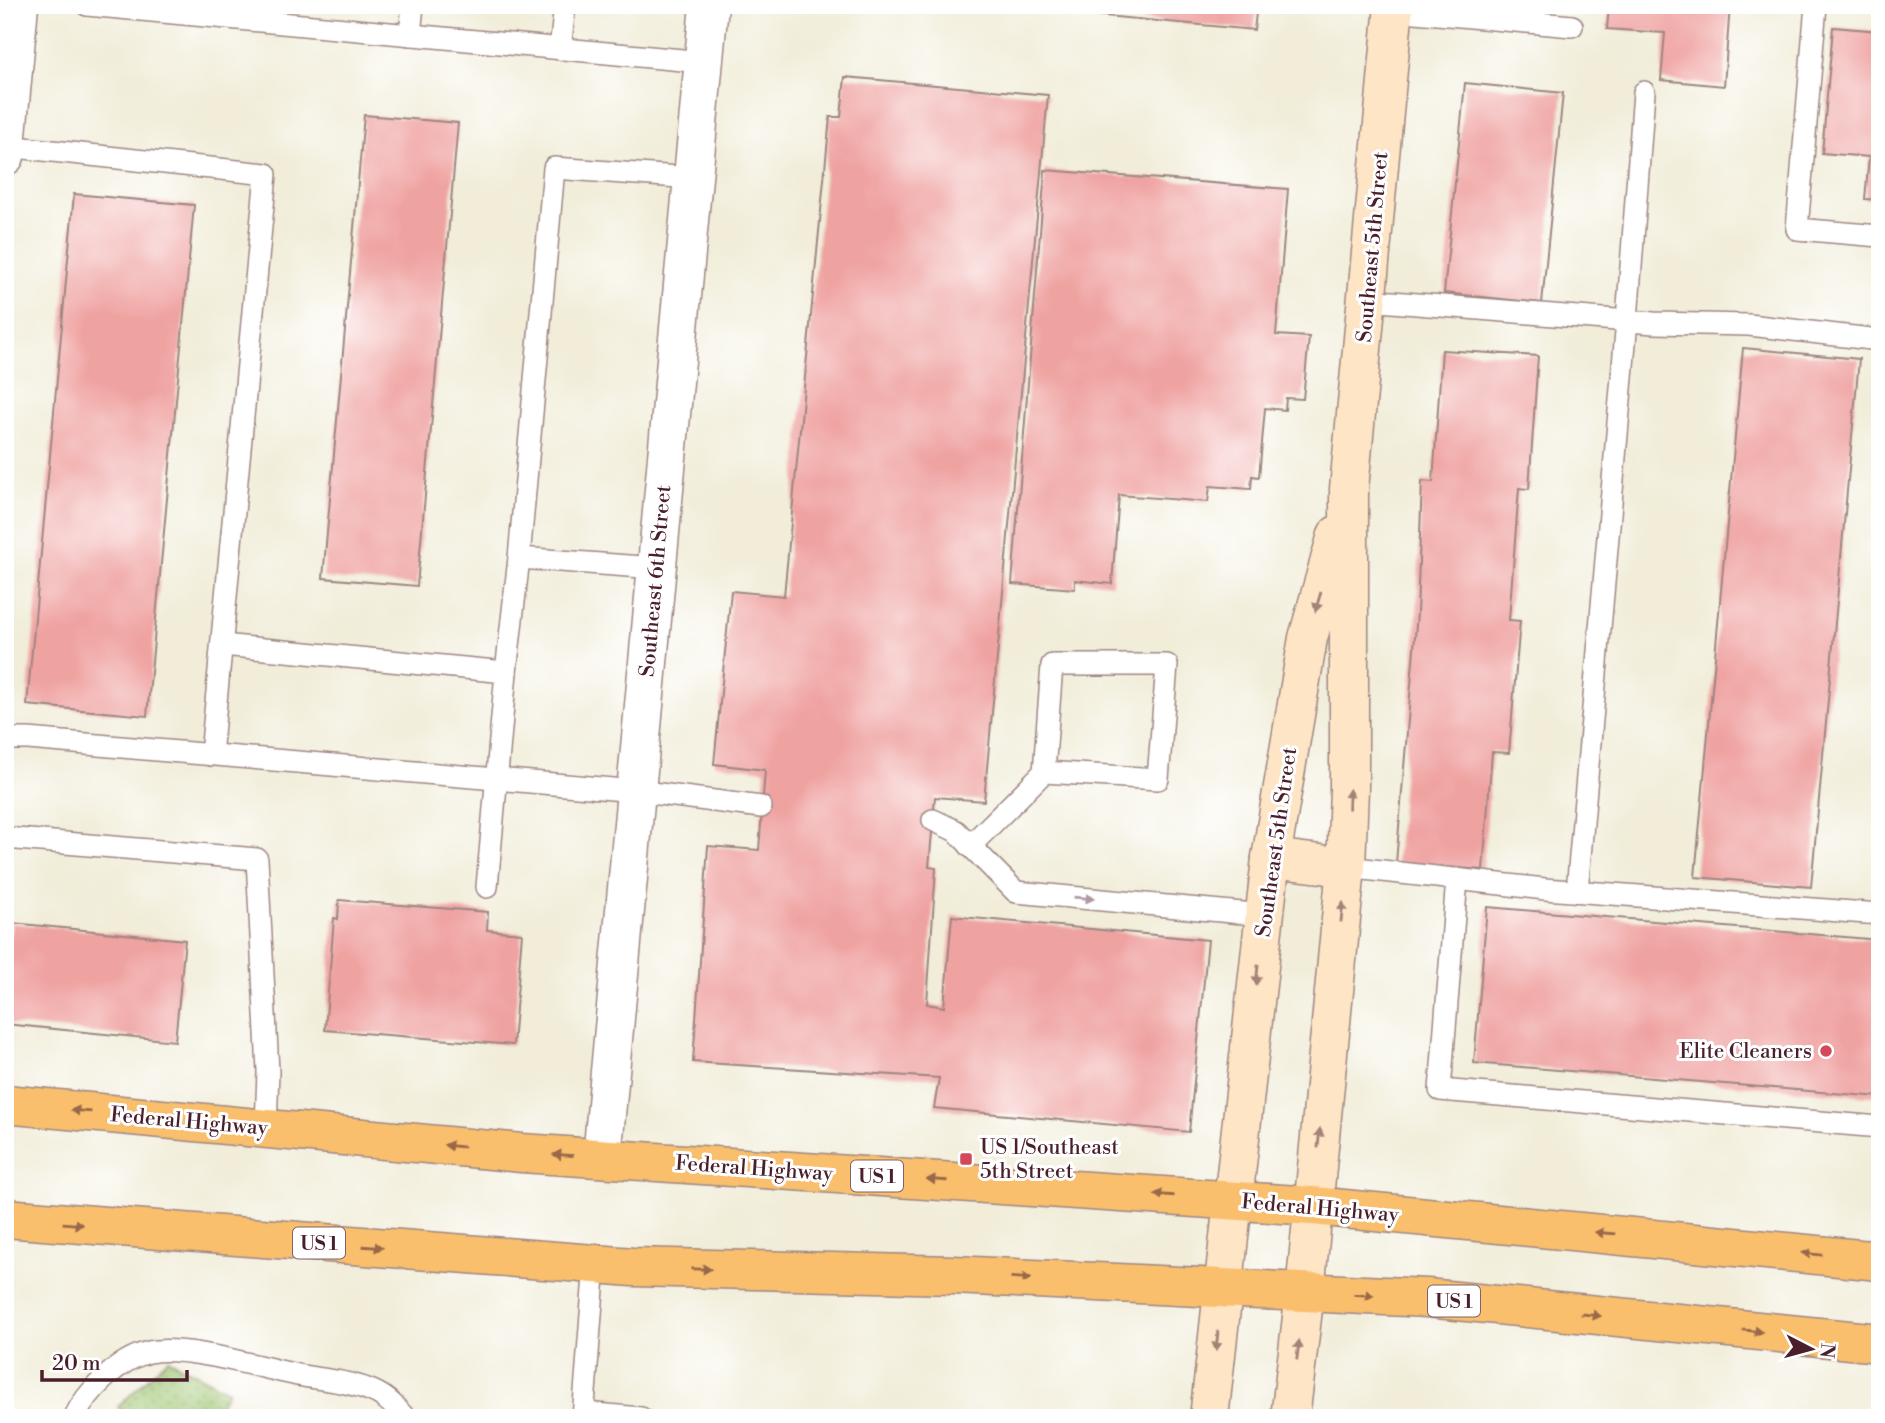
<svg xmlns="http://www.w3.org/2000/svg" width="1885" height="1423" viewBox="0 0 1885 1423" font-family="'Libre Bodoni',serif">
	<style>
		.grass { fill: url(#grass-dots); stroke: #74724d; stroke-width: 2 }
		.building { fill: #efa3a1 }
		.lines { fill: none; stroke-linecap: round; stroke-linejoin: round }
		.service-casing { stroke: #9e8682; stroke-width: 24 }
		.minor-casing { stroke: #9e8682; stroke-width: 41 }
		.secondary-casing { stroke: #9e8682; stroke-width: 41 }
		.primary-casing { stroke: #9e8682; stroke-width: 41 }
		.service { stroke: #fff; stroke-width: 21 }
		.minor { stroke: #fff; stroke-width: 38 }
		.secondary { stroke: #fde5c5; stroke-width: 38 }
		.primary { stroke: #f9bf6d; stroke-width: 38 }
		.oneway { fill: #a48278 }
		.oneway2 { fill: #ae9aa0 }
		.oneway3 { fill: #996749 }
		.poi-dot { fill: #d1495b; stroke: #fff; stroke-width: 2.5 }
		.labels { text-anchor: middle; stroke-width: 6; stroke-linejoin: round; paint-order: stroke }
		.shield { fill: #fff; stroke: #80626b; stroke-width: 2 }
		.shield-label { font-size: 19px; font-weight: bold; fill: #4a1f2b }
		.street-label { font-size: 21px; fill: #4a1f2b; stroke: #fff }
		.poi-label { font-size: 21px; fill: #4a1f2b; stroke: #fff; text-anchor: end }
	</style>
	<defs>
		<pattern id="grass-dots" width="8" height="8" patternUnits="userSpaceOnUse" patternTransform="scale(1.75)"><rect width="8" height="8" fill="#9fc56f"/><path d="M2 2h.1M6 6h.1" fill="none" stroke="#849f5b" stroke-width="1.8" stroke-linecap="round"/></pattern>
	</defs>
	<rect width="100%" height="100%" fill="#fff"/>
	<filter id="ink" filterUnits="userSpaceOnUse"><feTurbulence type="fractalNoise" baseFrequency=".0143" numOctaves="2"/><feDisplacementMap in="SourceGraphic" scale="14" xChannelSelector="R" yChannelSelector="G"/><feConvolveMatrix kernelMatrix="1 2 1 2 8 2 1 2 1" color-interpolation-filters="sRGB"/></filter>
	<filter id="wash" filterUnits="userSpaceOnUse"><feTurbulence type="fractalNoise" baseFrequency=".00686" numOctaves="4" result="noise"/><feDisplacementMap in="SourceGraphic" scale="28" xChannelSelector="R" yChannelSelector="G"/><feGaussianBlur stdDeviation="1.57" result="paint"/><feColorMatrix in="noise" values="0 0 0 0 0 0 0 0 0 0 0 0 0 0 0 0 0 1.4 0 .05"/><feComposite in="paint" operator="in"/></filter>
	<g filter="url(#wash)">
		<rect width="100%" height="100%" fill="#f1edd9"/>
		<path class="grass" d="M168,1359L228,1391L213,1418H130L118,1407Z"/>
		<g id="blocks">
			<g class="building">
				<path d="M1009,5H1257L1254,30L1009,7Z"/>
				<path d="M1609,5H1730L1724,86L1661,80L1665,33L1607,29Z"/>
				<path d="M1833,27L1880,31V200L1865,199L1869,157L1822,153Z"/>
				<path d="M845,77L1048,95L984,801L935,797L929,867L936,868L927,1004L944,1007L952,916L1208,940L1189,1132L934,1108L939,1078L693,1062L708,846L759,850L765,770L714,764L731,591L784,596L830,117H841Z"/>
				<path d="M1465,83L1563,93L1542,303L1444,293Z"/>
				<path d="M364,115L458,123L417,586L323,578Z"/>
				<path d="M1045,170L1288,189L1276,335L1309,337L1303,399L1286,398L1285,410L1265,408L1259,477L1252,476L1251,489L1210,486L1208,502L1119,495L1112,584L1075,580V589L1012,584Z"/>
				<path d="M74,194L194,205L147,716L27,705Z"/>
				<path d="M1743,348L1859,359L1811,887L1695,877Z"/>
				<path d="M1442,350L1538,356L1529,489L1519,488L1509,620L1520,621L1509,753L1492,752L1483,870L1396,863L1417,613L1422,481L1433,482Z"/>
				<path d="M339,900L488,912L487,930L522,933L513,1045L325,1030L334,918L338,919Z"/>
				<path d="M1487,907L1880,940V1097L1474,1063Z"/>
				<path d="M12,923L185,940L175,1041L5,1024V986Z"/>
			</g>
		</g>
	</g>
	<g filter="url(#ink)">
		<use href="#blocks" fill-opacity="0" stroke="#9e8682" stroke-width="2"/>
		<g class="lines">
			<g class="service-casing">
				<g id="service">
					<path d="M87,5L704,62"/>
					<path d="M1816,5L1797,229L1880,236"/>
					<path d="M1393,10L1572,26"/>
					<path d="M410,35L413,5"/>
					<path d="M560,49L565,5"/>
					<path d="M6,146L266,174L211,755"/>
					<path d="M1367,300L1654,323L1749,325L1880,340"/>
					<path d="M519,558L656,568"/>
					<path d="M222,645L506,672L487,887"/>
					<path d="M1052,665H1167L1158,779L1044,772Z"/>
					<path d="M506,672L519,558L554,168L693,178"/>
					<path d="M5,739H28L636,791L761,807"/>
					<path d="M933,820L956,831L1016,892L1264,915"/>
					<path d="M5,838L257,859L268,1071L266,1128"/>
					<path d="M970,846L1044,772"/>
					<path d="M1346,867L1545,889L1880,914"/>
					<path d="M1457,879L1440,1090L1880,1127"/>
					<path d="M1577,891L1627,320L1644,92"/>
					<path d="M584,1413L641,1418"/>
					<path d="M74,1418C87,1391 119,1359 149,1352C185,1344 265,1369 303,1376C325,1380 346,1381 367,1389C383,1394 394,1405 405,1418"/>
					<path d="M583,1418L595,1263"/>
				</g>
			</g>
			<g class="minor-casing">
				<g id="minor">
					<path d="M5,156L19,5"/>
					<path d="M602,1158L709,5"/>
				</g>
			</g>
			<g class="secondary-casing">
				<g id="secondary">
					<path d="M1271,858L1346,867"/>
					<path d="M1209,1418L1271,858L1308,638L1337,535"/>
					<path d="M1290,1418L1305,1292L1346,867L1349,789V489L1394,5"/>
				</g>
			</g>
			<g class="primary-casing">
				<g id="primary">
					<path d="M5,1104L522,1153L1313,1206L1880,1261"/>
					<path d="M5,1218L633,1267L953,1275L1427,1298L1880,1343"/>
				</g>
			</g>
			<use href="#service" class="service"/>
			<use href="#minor" class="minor"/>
			<use href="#secondary" class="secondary"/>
			<use href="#primary" class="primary"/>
		</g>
		<defs><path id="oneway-solid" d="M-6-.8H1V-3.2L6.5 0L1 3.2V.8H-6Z" transform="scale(1.75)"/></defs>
		<g class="oneway">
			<use href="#oneway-solid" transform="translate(1318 602) rotate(106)"/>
			<use href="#oneway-solid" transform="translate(1349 799) rotate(-88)"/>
			<use href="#oneway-solid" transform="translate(1342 912) rotate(-84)"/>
			<use href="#oneway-solid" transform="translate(1257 975) rotate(96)"/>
			<use href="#oneway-solid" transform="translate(1319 1138) rotate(-84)"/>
			<use href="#oneway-solid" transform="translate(1217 1341) rotate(96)"/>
			<use href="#oneway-solid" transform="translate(1298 1350) rotate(-83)"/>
		</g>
		<use class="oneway2" href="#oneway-solid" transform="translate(1084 898) rotate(5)"/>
		<g class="oneway3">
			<use href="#oneway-solid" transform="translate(81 1111) rotate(-175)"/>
			<use href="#oneway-solid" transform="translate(454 1146) rotate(-174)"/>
			<use href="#oneway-solid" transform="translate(563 1155) rotate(-177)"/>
			<use href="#oneway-solid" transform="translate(937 1180) rotate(-176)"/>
			<use href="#oneway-solid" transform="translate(1164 1195) rotate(-176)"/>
			<use href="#oneway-solid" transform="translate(73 1224) rotate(5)"/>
			<use href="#oneway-solid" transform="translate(1605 1233) rotate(-175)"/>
			<use href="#oneway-solid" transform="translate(373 1247) rotate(4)"/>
			<use href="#oneway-solid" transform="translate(1812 1254) rotate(-174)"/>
			<use href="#oneway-solid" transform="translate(701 1269) rotate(1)"/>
			<use href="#oneway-solid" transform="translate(1021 1278) rotate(3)"/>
			<use href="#oneway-solid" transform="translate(1364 1295) rotate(3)"/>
			<use href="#oneway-solid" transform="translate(1591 1315) rotate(6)"/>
			<use href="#oneway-solid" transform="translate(1753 1331) rotate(6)"/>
		</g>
	</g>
	<g class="poi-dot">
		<circle cx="1826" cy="1051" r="7"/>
		<rect x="959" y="1152" width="14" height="14" rx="3.5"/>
	</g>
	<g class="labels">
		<g class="shield">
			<rect x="851" y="1160.5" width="52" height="31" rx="5"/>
			<rect x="293" y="1227.5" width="52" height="31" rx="5"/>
			<rect x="1428" y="1285.5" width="52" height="31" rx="5"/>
		</g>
		<g class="shield-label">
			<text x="877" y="1183">US 1</text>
			<text x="319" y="1250">US 1</text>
			<text x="1454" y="1308">US 1</text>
		</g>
		<g class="street-label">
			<text transform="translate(1372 247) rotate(-85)" y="7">Southeast 5th Street</text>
			<text transform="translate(655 581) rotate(-85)" y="7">Southeast 6th Street</text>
			<text transform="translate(1276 842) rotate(-82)" y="7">Southeast 5th Street</text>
			<text transform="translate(189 1121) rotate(5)" y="7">Federal Highway</text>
			<text transform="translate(754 1168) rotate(4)" y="7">Federal Highway</text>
			<text transform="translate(1320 1208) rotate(5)" y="7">Federal Highway</text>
		</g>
		<g class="poi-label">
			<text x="1812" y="1058">Elite Cleaners</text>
			<text x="980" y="1154" text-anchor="start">US 1/Southeast<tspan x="980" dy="24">5th Street</tspan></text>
		</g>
	</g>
	<rect width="1885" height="1423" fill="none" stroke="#fff" stroke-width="28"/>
	<g transform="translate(1811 1349) rotate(96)" stroke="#ffffff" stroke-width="5" paint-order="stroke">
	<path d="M0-5L12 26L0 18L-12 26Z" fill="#4a1f2b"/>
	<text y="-10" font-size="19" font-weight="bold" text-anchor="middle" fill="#4a1f2b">N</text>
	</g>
	<path d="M42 1370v10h145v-10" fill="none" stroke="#4a1f2b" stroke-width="3.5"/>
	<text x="52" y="1370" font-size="21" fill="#4a1f2b" stroke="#ffffff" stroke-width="5" paint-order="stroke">20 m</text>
</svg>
